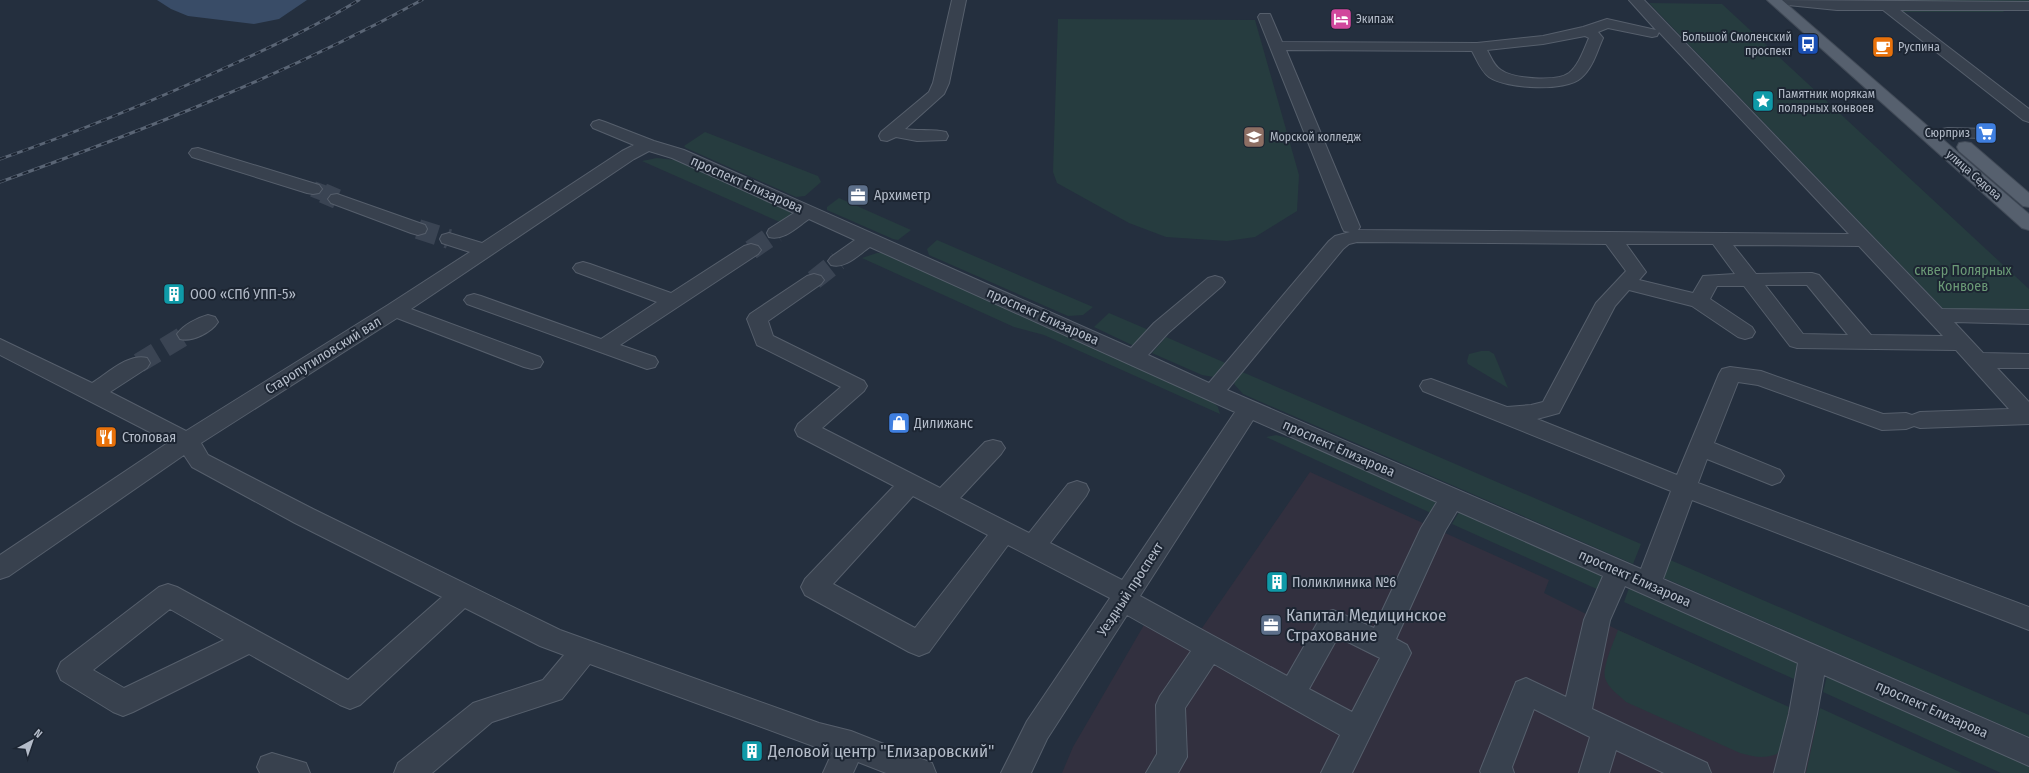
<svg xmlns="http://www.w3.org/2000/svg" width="2029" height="773" viewBox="0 0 2029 773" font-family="'Fira Sans Condensed',sans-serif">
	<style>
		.medical { fill: #32303f }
		.green { fill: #263c3f }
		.water { fill: #394c67 }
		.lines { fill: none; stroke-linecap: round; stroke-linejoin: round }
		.minor-tunnel-far1 { stroke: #3a4453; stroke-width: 16; stroke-dasharray: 16 8; stroke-linecap: butt }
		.minor-tunnel { stroke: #3a4453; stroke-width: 20; stroke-dasharray: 20 10; stroke-linecap: butt }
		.minor-casing { stroke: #565f6c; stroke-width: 2 }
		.major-casing { stroke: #414a57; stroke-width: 2 }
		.minor { fill: #38414e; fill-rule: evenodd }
		.major { fill: #56606e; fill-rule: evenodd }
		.rail-casing { stroke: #5a6575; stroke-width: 3 }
		.rail { stroke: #1d2633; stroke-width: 2; stroke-dasharray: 6; stroke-linecap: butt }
		.labels { text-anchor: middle; stroke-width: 4; stroke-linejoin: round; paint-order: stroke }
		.far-poi-label { font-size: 12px; fill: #b4bcc9; stroke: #1d2633; text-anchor: start }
		.far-street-label { font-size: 12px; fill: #b4bcc9; stroke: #1d2633 }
		.street-label { font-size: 14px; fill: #b4bcc9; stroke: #1d2633 }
		.poi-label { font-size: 14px; fill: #b4bcc9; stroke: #1d2633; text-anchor: start }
		.park-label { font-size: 14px; fill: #6b9a76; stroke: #1d2633 }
		.near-poi-label { font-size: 17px; fill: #b4bcc9; stroke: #1d2633; text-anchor: start }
	</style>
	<rect width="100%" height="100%" fill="#242f3e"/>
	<path class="medical" d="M1310,472L1549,580L1544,593L1618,630L1931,773H1062L1073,747L1144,625L1170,639L1177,630L1202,628Z"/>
	<g class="green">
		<path d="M1834,0H2029V2H1836Z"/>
		<path d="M1649,3L1722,4L2029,289V315L1948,314Z"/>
		<path d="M1900,10H2002L2004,12H1903Z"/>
		<path d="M1058,19L1255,20L1299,175L1297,211L1255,237L1227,241L1166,237L1129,223L1057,183L1053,172Z"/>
		<path d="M705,132L818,176L821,182L805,196L796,197L686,148L684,146Z"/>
		<path d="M657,158L675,160L788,210L791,214L790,217L782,223L642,161Z"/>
		<path d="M839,198L911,230L898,240L893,239L827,210V207Z"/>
		<path d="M937,240L1093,307L1083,315L1068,316L929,255L927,249Z"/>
		<path d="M877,253H885L1211,400L1218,407L1220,414L1044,335L1014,327L862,258Z"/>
		<path d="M1109,313L1151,331L1136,347L1094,327Z"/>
		<path d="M1166,337L1230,365L1214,377L1202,375L1152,353Z"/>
		<path d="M1481,351H1489L1494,354L1508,388L1468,364L1467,361L1469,354Z"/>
		<path d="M1240,371L1641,544L1633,564L1243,394L1234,384Z"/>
		<path d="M1276,435L1300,441L1439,503L1433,514L1266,437Z"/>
		<path d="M1459,512L1604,577L1599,590L1452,524Z"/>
		<path d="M1668,559L2029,715V737L1662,577Z"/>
		<path d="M1629,588L1797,663L1794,679L1624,602Z"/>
		<path d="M1618,630L1789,707L1782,746L1777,754C1764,759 1754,757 1740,753L1626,702C1619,695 1608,688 1605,678C1602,668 1614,641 1618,630Z"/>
		<path d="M1827,676L2029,765V773H2001L1823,692Z"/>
		<path d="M1820,708L1962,773H1806Z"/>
	</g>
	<path class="water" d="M157,0H307L279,19L254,24L188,16L171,9Z"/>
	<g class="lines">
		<path class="minor-tunnel-far1" d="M313,189L326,194"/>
		<g class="minor-tunnel">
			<path d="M323,193L337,199"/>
			<path d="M418,229L449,239"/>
			<path d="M751,250L776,233"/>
			<path d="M814,280L838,261"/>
			<path d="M139,363L187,334"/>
		</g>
		<g class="minor-casing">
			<g id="minor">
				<path d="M952,0H966L949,83L944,94L905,129C919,131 933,129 946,132L948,136L946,140L917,141L896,137L887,141L881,140L879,136L881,132L929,92L933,83Z"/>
				<path d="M1629,0H1644L1942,309L2029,310V324L1954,322L1983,353L2029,354V368H1997L2029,402V424L1920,428L1914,426L1906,429L1882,430L1758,385L1738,382L1714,443L1780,470L1784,476L1780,482L1772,485L1707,459L1698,483L2029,607V630L1692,500L1663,579L2029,738V766L1824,675L1817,714L1804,773H1774L1789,714L1798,663L1625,586L1610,620L1592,709L1707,763L1711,773H1664L1616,750L1609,773H1579L1590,737L1534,709L1512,767L1514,773H1481L1480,771L1516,682L1526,678L1566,697L1584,620L1603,576L1457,511L1445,531L1396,639L1407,645L1411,653L1352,773H1321L1340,735L1214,664L1185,708L1187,757L1178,773H1146L1157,754L1156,705L1160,696L1191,651L1127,615L1047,739L1031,773H1001L1027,721L1110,598L1008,545L929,652L919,656L909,652L805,595L801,587L805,579L894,486L798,436L795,430L798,424L841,387L757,345L747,319L750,314L807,276L814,274L821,276L824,280L821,284L768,321L773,336L864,381L867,386L864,391L822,428L940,488L985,442L993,440L1001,442L1005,448L1001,454L960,498L1029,533L1068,484L1077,481L1086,484L1089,490L1086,496L1050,543L1122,580L1235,412L870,247C858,255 846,269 831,265L828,261L831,257L855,240L809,219C797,227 784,241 769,237L767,233L769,229L794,213L672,158L649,151L634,159L411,309L540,357L543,362L540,367L532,369L524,367L397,318L201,443L208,455L313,509L560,630L819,723L851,731L932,763L936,773H886L858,762L853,773H823L832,753L590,664L562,699L492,722L432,773H394L398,763L473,703L543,680L564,655L540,646L465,608L360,705L350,709L340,705L249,654L133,712L123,716L113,712L61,680L57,671L61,662L159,587L168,584L177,587L348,680L442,597L295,523L192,467L184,455L9,576L0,579V555L169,442L0,355V339L92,383C107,374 128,353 147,358L150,363L147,368L110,392L186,431L388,305L470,252L442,243L440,239L442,235L449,233L482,243L622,151L634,145L593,128L591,125L593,122L599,120L605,122L654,141L684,150L1131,348L1154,323L1208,278L1215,276L1222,278L1225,282L1222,286L1168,333L1148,355L1209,383L1329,241L1335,236L1350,232L1344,231L1342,227L1258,17L1260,14H1270L1282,42L1477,43L1543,36L1583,27L1607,19L1656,30ZM1608,28L1652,37L1657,36L1659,32L1849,234L1358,230L1360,227L1286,50L1472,51C1477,60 1481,71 1489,77C1506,89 1566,92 1581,78C1593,68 1597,51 1603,38L1598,32ZM1585,36L1589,38C1584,49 1579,65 1569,73C1557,82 1513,79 1501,70C1494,66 1491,57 1487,50L1543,44ZM1357,242L1606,244L1626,271L1596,303L1543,402L1531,405L1507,407L1431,379L1423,381L1420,386L1423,391L1671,491L1641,569L1227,390L1343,249L1349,244ZM1626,244H1713L1735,274L1703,276L1693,293L1639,280L1646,272ZM1733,245L1859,246L1943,336L1871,335L1819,275L1812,273L1756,274ZM1765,285H1807L1848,335L1803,334ZM1717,286H1744L1790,346L1797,348L1956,350L2009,409L1920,412L1912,415L1906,413L1883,414L1761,371L1730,367L1722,369L1719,374L1677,475L1537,419L1559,413L1615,306L1629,290L1692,306L1738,337L1745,339L1752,337L1755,332L1752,327L1710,299ZM1253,420L1437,502L1421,528L1374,628L1333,610L1323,613L1287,676L1140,596ZM913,496L988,535L915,628L833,584ZM170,609L224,640L124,688L93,670ZM1338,637L1380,658L1352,712L1309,689Z"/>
				<path d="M1771,0L2029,2V10H1900L2029,109V122L2023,120L1883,10H1837L1778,4L1773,3Z"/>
				<path d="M1948,128L1988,129L1990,133L1988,137L1982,138L1942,137L1940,133L1942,129Z"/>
				<path d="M198,148L319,185L322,189L319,193L313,194L307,193L192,157L189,153L192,149Z"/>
				<path d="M337,194L425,225L427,229L425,233L418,235L411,233L331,203L328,199L331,195Z"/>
				<path d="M751,244L758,246L761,250L758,254L620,345L655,357L658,362L655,367L647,369L467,304L464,300L467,296L474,294L481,296L601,339L657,302L576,272L573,268L576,264L583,262L590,264L671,293L744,246Z"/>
				<path d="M208,315L215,317L218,322C211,333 192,342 180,339L177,334C183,325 197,318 208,315Z"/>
				<path d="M272,753L306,763L310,773H260L257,767L261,757Z"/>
			</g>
		</g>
		<g class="major-casing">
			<g id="major">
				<path d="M1767,0H1782L2029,214V230L2022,228Z"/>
				<path d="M1965,142L1971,143L2029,193V207L2023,206L1959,151L1957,147L1959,143Z"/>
			</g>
		</g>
		<use href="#minor" class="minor"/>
		<use href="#major" class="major"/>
		<g class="rail-casing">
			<g id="rail">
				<path d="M0,159C81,131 160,98 238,62C279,43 320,24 359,0"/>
				<path d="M0,182C145,130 287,74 422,0"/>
			</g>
		</g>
		<use href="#rail" class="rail"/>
	</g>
	<defs>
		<g id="hotel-square" transform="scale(1.15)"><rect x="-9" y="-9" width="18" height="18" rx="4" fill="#d1479c" stroke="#1d2633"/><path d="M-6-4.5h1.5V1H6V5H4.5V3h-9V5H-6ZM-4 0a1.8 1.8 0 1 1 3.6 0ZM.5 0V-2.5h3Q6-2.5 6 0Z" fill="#fff"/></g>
		<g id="bus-square" transform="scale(1.15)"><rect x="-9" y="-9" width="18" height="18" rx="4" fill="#1a4fb4" stroke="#1d2633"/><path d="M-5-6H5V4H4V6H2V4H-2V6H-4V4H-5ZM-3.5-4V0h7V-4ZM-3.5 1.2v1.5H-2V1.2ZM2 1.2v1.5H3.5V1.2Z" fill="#fff"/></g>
		<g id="cafe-square" transform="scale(1.15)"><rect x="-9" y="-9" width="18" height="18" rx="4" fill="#e8710a" stroke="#1d2633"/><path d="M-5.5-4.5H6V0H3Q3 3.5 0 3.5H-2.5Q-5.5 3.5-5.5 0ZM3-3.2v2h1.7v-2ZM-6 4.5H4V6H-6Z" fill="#fff"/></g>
		<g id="sight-square" transform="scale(1.15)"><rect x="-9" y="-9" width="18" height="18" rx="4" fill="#0f9aa8" stroke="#1d2633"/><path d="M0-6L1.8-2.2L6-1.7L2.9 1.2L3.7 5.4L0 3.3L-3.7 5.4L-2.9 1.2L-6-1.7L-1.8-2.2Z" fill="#fff"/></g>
		<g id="supermarket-square" transform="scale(1.15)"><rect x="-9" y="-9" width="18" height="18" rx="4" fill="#3f7fe0" stroke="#1d2633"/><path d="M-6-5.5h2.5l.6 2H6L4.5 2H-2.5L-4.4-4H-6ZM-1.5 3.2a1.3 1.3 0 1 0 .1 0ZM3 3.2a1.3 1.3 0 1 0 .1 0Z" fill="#fff"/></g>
		<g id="university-square" transform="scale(1.15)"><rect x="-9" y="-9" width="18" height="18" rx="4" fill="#8d6e63" stroke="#1d2633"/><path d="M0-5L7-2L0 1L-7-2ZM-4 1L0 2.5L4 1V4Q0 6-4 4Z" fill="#fff"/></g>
		<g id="office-square" transform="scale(1.15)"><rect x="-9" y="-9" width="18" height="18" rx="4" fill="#5c6f8a" stroke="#1d2633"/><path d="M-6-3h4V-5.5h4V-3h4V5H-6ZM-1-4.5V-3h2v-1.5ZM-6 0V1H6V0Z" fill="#fff"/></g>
		<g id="building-square" transform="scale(1.15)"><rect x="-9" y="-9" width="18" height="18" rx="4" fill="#0f9aa8" stroke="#1d2633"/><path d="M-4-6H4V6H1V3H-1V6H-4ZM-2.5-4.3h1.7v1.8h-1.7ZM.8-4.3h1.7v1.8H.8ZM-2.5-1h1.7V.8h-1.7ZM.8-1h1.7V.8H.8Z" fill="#fff"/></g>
		<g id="shop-square" transform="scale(1.15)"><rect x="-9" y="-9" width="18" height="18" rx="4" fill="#3f7fe0" stroke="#1d2633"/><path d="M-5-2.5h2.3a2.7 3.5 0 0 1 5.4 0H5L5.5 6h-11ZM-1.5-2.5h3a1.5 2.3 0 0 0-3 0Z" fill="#fff"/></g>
		<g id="restaurant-square" transform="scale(1.15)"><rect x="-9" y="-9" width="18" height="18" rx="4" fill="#e8710a" stroke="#1d2633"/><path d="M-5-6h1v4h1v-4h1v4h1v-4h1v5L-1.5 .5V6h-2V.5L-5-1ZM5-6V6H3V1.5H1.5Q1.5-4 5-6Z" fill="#fff"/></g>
	</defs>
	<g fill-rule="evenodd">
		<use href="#hotel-square" x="1341" y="19"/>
		<use href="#bus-square" x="1808" y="44"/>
		<use href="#cafe-square" x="1883" y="47"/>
		<use href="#sight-square" x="1763" y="101"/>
		<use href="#supermarket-square" x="1986" y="133"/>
		<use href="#university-square" x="1254" y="137"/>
		<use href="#office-square" x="858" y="195"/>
		<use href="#building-square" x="174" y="294"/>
		<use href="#shop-square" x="899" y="423"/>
		<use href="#restaurant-square" x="106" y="437"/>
		<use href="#building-square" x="1277" y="582"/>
		<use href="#office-square" x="1271" y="625"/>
		<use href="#building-square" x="752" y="751"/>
	</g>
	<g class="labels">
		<g class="far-poi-label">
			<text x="1356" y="23">Экипаж</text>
			<text x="1792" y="41" text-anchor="end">Большой Смоленский<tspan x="1792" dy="14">проспект</tspan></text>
			<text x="1898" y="51">Руспина</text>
			<text x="1778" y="98">Памятник морякам<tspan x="1778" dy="14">полярных конвоев</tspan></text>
			<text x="1970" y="137" text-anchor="end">Сюрприз</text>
			<text x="1270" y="141">Морской колледж</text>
		</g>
		<g class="far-street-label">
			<text transform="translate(1974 175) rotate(41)" y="4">улица Седова</text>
		</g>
		<g class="street-label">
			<text transform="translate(747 184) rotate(24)" y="5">проспект Елизарова</text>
			<text transform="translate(1043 316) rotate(24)" y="5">проспект Елизарова</text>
			<text transform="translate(323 355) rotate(-32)" y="5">Старопутиловский вал</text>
			<text transform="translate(1339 448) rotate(24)" y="5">проспект Елизарова</text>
			<text transform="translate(1635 578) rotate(24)" y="5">проспект Елизарова</text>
			<text transform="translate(1130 589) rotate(-57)" y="5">Уездный проспект</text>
			<text transform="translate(1932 709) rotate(24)" y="5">проспект Елизарова</text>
		</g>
		<g class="poi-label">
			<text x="874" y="200">Архиметр</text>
			<text x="190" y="299">ООО «СПб УПП-5»</text>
			<text x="914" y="428">Дилижанс</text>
			<text x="122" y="442">Столовая</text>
			<text x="1292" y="587">Поликлиника №6</text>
		</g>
		<g class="park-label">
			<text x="1963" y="275">сквер Полярных<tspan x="1963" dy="16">Конвоев</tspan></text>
		</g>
		<g class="near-poi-label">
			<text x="1286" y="621">Капитал Медицинское<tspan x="1286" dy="20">Страхование</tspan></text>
			<text x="768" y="757">Деловой центр "Елизаровский"</text>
		</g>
	</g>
	<g transform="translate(32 741) rotate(40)" stroke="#1d2633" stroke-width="3" paint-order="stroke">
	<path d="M0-3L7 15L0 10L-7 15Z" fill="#b4bcc9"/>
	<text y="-6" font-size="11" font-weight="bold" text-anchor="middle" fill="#b4bcc9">N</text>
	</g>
</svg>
